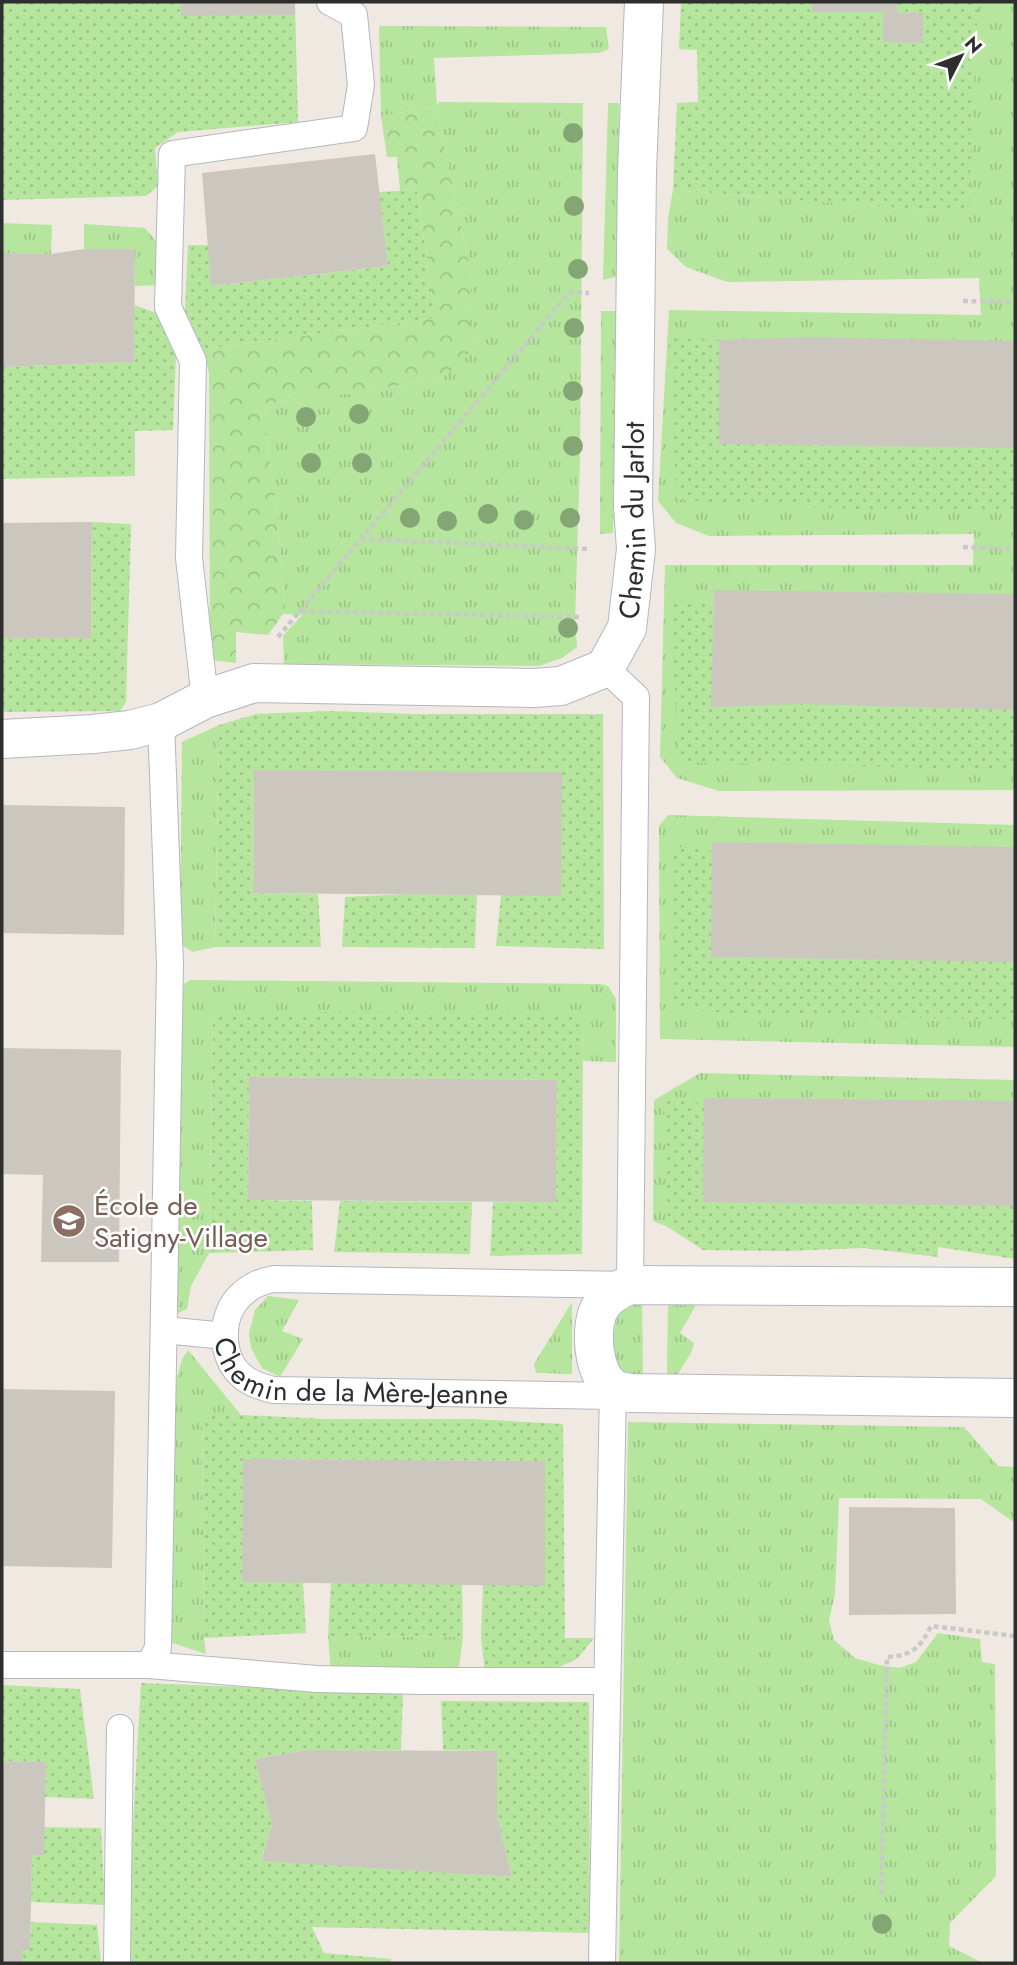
<svg xmlns="http://www.w3.org/2000/svg" width="1017" height="1965" viewBox="0 0 1017 1965" font-family="Jost,sans-serif">
	<style>
		.grass { fill: url(#grass-tufts) }
		.forest { fill: url(#forest-crowns) }
		.garden { fill: url(#garden-dots) }
		.building { fill: #cbc7bf }
		.lines { fill: none; stroke-linecap: round; stroke-linejoin: round }
		.service-casing { stroke: #b4b7c1; stroke-width: 28 }
		.minor-casing { stroke: #b4b7c1; stroke-width: 40 }
		.path { stroke: #c9c9c9; stroke-width: 4.5; stroke-dasharray: 5 3.5; stroke-linecap: butt }
		.service { stroke: #fff; stroke-width: 26 }
		.minor { stroke: #fff; stroke-width: 38 }
		.tree { fill: #84a574 }
		.labels { text-anchor: middle; stroke-width: 5; stroke-linejoin: round; paint-order: stroke }
		.street-label { font-size: 28px; fill: #2e2e2e; stroke: #fff }
		.education-label { font-size: 28px; fill: #785e54; stroke: #fff; text-anchor: start }
	</style>
	<defs>
		<pattern id="grass-tufts" width="24" height="20" patternUnits="userSpaceOnUse" patternTransform="scale(1.75)"><rect width="24" height="20" fill="#b6e59e"/><path d="M3 7l-1-3M5 7V3M7 7l1-3M15 17l-1-3M17 17v-4M19 17l1-3" fill="none" stroke="#9dc588"/></pattern>
		<pattern id="forest-crowns" width="20" height="18" patternUnits="userSpaceOnUse" patternTransform="scale(1.75)"><rect width="20" height="18" fill="#b6e59e"/><path d="M2 6a3 3 0 1 1 6 0M12 15a3 3 0 1 1 6 0" fill="none" stroke="#9dc588"/></pattern>
		<pattern id="garden-dots" width="8" height="8" patternUnits="userSpaceOnUse" patternTransform="scale(1.75)"><rect width="8" height="8" fill="#b6e59e"/><path d="M2 2h.1M6 6h.1" fill="none" stroke="#9dc588" stroke-width="1.8" stroke-linecap="round"/></pattern>
	</defs>
	<rect width="100%" height="100%" fill="#efe9e1"/>
	<g class="grass">
		<path d="M976,2H1015V790L719,791L677,778L660,757L665,565H973L974,534L709,536L676,523L658,501L669,310L981,315L979,278L727,282L686,267L667,249L668,218L673,190L962,212Z"/>
		<path d="M379,26L606,27L609,49L600,53L434,58L437,105L439,102L583,103L580,456L575,622L577,647L562,658L539,666L284,664L283,636L302,615L283,614L285,606L277,512L267,441L265,403L363,392L443,377L472,349L476,336C462,315 464,306 473,284L436,106L381,116Z"/>
		<path d="M608,103H619L616,277L603,280Z"/>
		<path d="M2,223L52,225L51,254L2,253Z"/>
		<path d="M84,224L145,228L156,241L160,285L135,286V249H84Z"/>
		<path d="M601,311H617L613,533L600,534Z"/>
		<path d="M219,725L215,947L193,952L180,944L182,742Z"/>
		<path d="M668,815L1015,825V1047L660,1039L659,826Z"/>
		<path d="M190,980L600,984L608,986L616,999V1062L583,1061V1013L213,1015L209,1253L191,1286L187,1309L174,1315L179,988Z"/>
		<path d="M700,1073L1015,1080V1210L668,1227L653,1221L654,1100Z"/>
		<path d="M268,1296L299,1300L282,1331L303,1339L280,1377L262,1368L251,1348L249,1333L255,1310Z"/>
		<path d="M642,1299L643,1376C636,1376 627,1376 622,1370C609,1355 611,1318 626,1305C630,1302 637,1301 642,1299Z"/>
		<path d="M668,1300L694,1302L696,1305L680,1333L694,1343L692,1351L676,1377L667,1375Z"/>
		<path d="M572,1302V1374L536,1373L534,1364Z"/>
		<path d="M188,1350L241,1415L202,1414L204,1638L206,1654L167,1641L168,1412L182,1359Z"/>
		<path d="M628,1422L964,1427L998,1466L1015,1467V1523L981,1499L839,1498L835,1594L829,1620L834,1640L855,1658L879,1665L899,1668L916,1662L938,1633L980,1639L982,1662L995,1664L996,1876L950,1923L949,1946L983,1963H619Z"/>
		<path d="M328,1636L463,1637L458,1674L331,1672Z"/>
	</g>
	<path class="forest" d="M436,106L473,284C464,307 463,313 476,335L472,349L461,364L443,377L363,392L265,403L267,441L277,512L285,606L283,614L268,635L236,632V663L210,660L209,373L203,349L435,318L417,190L400,191L397,157H387L381,116Z"/>
	<g class="garden">
		<path d="M2,2H295L298,122L178,132L155,148L158,186L146,196L2,200Z"/>
		<path d="M681,2H978L968,213L673,190L677,103L698,102L697,50L679,49Z"/>
		<path d="M417,190L435,318L203,349L185,311L188,245H208L212,286L388,266L379,192Z"/>
		<path d="M134,305L162,315L176,354L173,430L135,431V476L2,479V367L134,362Z"/>
		<path d="M668,338L719,340V443L1015,448V510L893,511L677,500Z"/>
		<path d="M92,522L131,524L126,702L120,711L2,712V638L91,634Z"/>
		<path d="M670,600L715,604L711,707L800,704L1015,710V770L679,762Z"/>
		<path d="M329,711L414,714H603L604,949L496,946L501,895L254,771L253,893L318,894L321,947H215L219,725L256,714Z"/>
		<path d="M673,846L712,851L711,957L1015,962V1019L789,1017L674,1009Z"/>
		<path d="M409,894L477,895L475,948L342,947L345,897Z"/>
		<path d="M329,1012L583,1013L582,1254L490,1256L493,1202H556L557,1080L249,1077L248,1200L312,1201L313,1250L209,1253L213,1014Z"/>
		<path d="M664,1099L704,1104L703,1202L1015,1206V1259L938,1247V1257L864,1248L787,1251L703,1250L668,1227Z"/>
		<path d="M340,1201L472,1202L470,1254L334,1252Z"/>
		<path d="M202,1413L325,1419H474L563,1424L565,1638H594L577,1659L550,1671L485,1673L481,1638L483,1584L545,1461L244,1459L303,1583L306,1633L204,1638Z"/>
		<path d="M331,1582L462,1584L463,1637L328,1636Z"/>
		<path d="M141,1683L403,1693L401,1750H307L255,1759L272,1824L261,1860L512,1877L497,1816V1751L443,1750L441,1701L589,1702L590,1933L312,1927L324,1953L391,1959L390,1963H130L128,1911Z"/>
		<path d="M2,1685L80,1689L94,1799L45,1797L46,1762L2,1761Z"/>
		<path d="M44,1827L101,1828L105,1905L31,1902L32,1855H44Z"/>
		<path d="M31,1922L97,1925L101,1963H22V1950L30,1949Z"/>
	</g>
	<g class="building">
		<path d="M181,2H295V15L181,16Z"/>
		<path d="M812,2H897V13H923V43L883,42V12H812Z"/>
		<path d="M375,154L388,266L211,286L202,173Z"/>
		<path d="M84,249H135L134,362L2,367V253L51,254Z"/>
		<path d="M807,337L1015,341V448L719,444V340Z"/>
		<path d="M92,522L91,638H2V523Z"/>
		<path d="M714,590L1015,594V710L800,704L711,707Z"/>
		<path d="M254,770L562,772L561,896L253,893Z"/>
		<path d="M2,805L125,807L124,935L2,933Z"/>
		<path d="M712,842L1015,847V962L711,957Z"/>
		<path d="M2,1048L121,1050L119,1262H41L43,1175L2,1174Z"/>
		<path d="M249,1077L557,1080L556,1202L248,1200Z"/>
		<path d="M704,1098L1015,1101V1206L703,1202Z"/>
		<path d="M2,1389L115,1391L112,1568L2,1566Z"/>
		<path d="M243,1459L545,1461V1586L242,1582Z"/>
		<path d="M849,1507L955,1508L956,1614L849,1615Z"/>
		<path d="M307,1750L497,1751V1816L512,1877L261,1861L272,1824L255,1759Z"/>
		<path d="M2,1761L46,1762L44,1855H32L30,1950H22V1963H2Z"/>
	</g>
	<g class="lines">
		<g class="service-casing">
			<g id="service">
				<path id="s1" d="M605,668L636,697L630,1285L274,1279C261,1281 250,1286 240,1296C219,1316 220,1358 242,1376C251,1384 262,1387 273,1390L613,1396"/>
				<path d="M205,699L189,558L193,361L168,307L172,154L354,128L361,85L354,15L330,2"/>
				<path d="M164,1330L225,1336"/>
				<path d="M2,1665H149L317,1679L425,1681H606"/>
				<path d="M149,1665L158,1648L170,964L161,722"/>
				<path d="M117,1963L120,1728"/>
				<path d="M602,1963L613,1388"/>
			</g>
		</g>
		<g class="minor-casing">
			<g id="minor">
				<path id="s2" d="M2,739L93,734L130,730L161,722L205,699L254,683L534,688L561,686L605,668L627,628L636,549L633,506L637,171L644,2"/>
				<path d="M1015,1287L630,1285C616,1290 602,1300 597,1314C591,1335 593,1374 613,1388C617,1391 625,1392 630,1393L1015,1398"/>
			</g>
		</g>
		<g class="path">
			<path d="M963,301L1015,302"/>
			<path d="M361,539L590,549"/>
			<path d="M963,547L1015,549"/>
			<path d="M302,611L580,617"/>
			<path d="M278,637L570,292L589,293"/>
			<path d="M881,1894L887,1657C912,1656 921,1647 931,1626L1015,1636"/>
		</g>
		<use href="#service" class="service"/>
		<use href="#minor" class="minor"/>
	</g>
	<g class="tree">
		<circle cx="573" cy="133" r="10"/>
		<circle cx="574" cy="206" r="10"/>
		<circle cx="578" cy="269" r="10"/>
		<circle cx="574" cy="328" r="10"/>
		<circle cx="573" cy="391" r="10"/>
		<circle cx="359" cy="414" r="10"/>
		<circle cx="306" cy="417" r="10"/>
		<circle cx="573" cy="446" r="10"/>
		<circle cx="311" cy="463" r="10"/>
		<circle cx="362" cy="463" r="10"/>
		<circle cx="488" cy="514" r="10"/>
		<circle cx="410" cy="518" r="10"/>
		<circle cx="570" cy="518" r="10"/>
		<circle cx="524" cy="520" r="10"/>
		<circle cx="447" cy="521" r="10"/>
		<circle cx="568" cy="628" r="10"/>
		<circle cx="882" cy="1924" r="10"/>
	</g>
	<defs>
		<g id="school-disc" transform="scale(1.75)"><circle r="9.5" fill="#8d6e63" stroke="#fff"/><path d="M0-5L7-2L0 1L-7-2ZM-4 1L0 2.5L4 1V4Q0 6-4 4Z" fill="#fff"/></g>
	</defs>
	<g fill-rule="evenodd">
		<use href="#school-disc" x="69" y="1221"/>
	</g>
	<g class="labels">
		<g class="street-label">
			<text dy="10" stroke="none"><textPath href="#s2" startOffset="770">Chemin du Jarlot</textPath></text>
			<text dy="10" stroke="none"><textPath href="#s1" startOffset="1227">Chemin de la Mère-Jeanne</textPath></text>
		</g>
		<g class="education-label">
			<text x="94" y="1215">École de<tspan x="94" dy="32">Satigny-Village</tspan></text>
		</g>
	</g>
	<rect width="1017" height="1965" fill="none" stroke="#2e2e2e" stroke-width="7"/>
	<g transform="translate(961 56) rotate(48)" stroke="#ffffff" stroke-width="5" paint-order="stroke">
	<path d="M0-5L12 26L0 18L-12 26Z" fill="#2e2e2e"/>
	<text y="-10" font-size="19" font-weight="bold" text-anchor="middle" fill="#2e2e2e">N</text>
	</g>
</svg>
